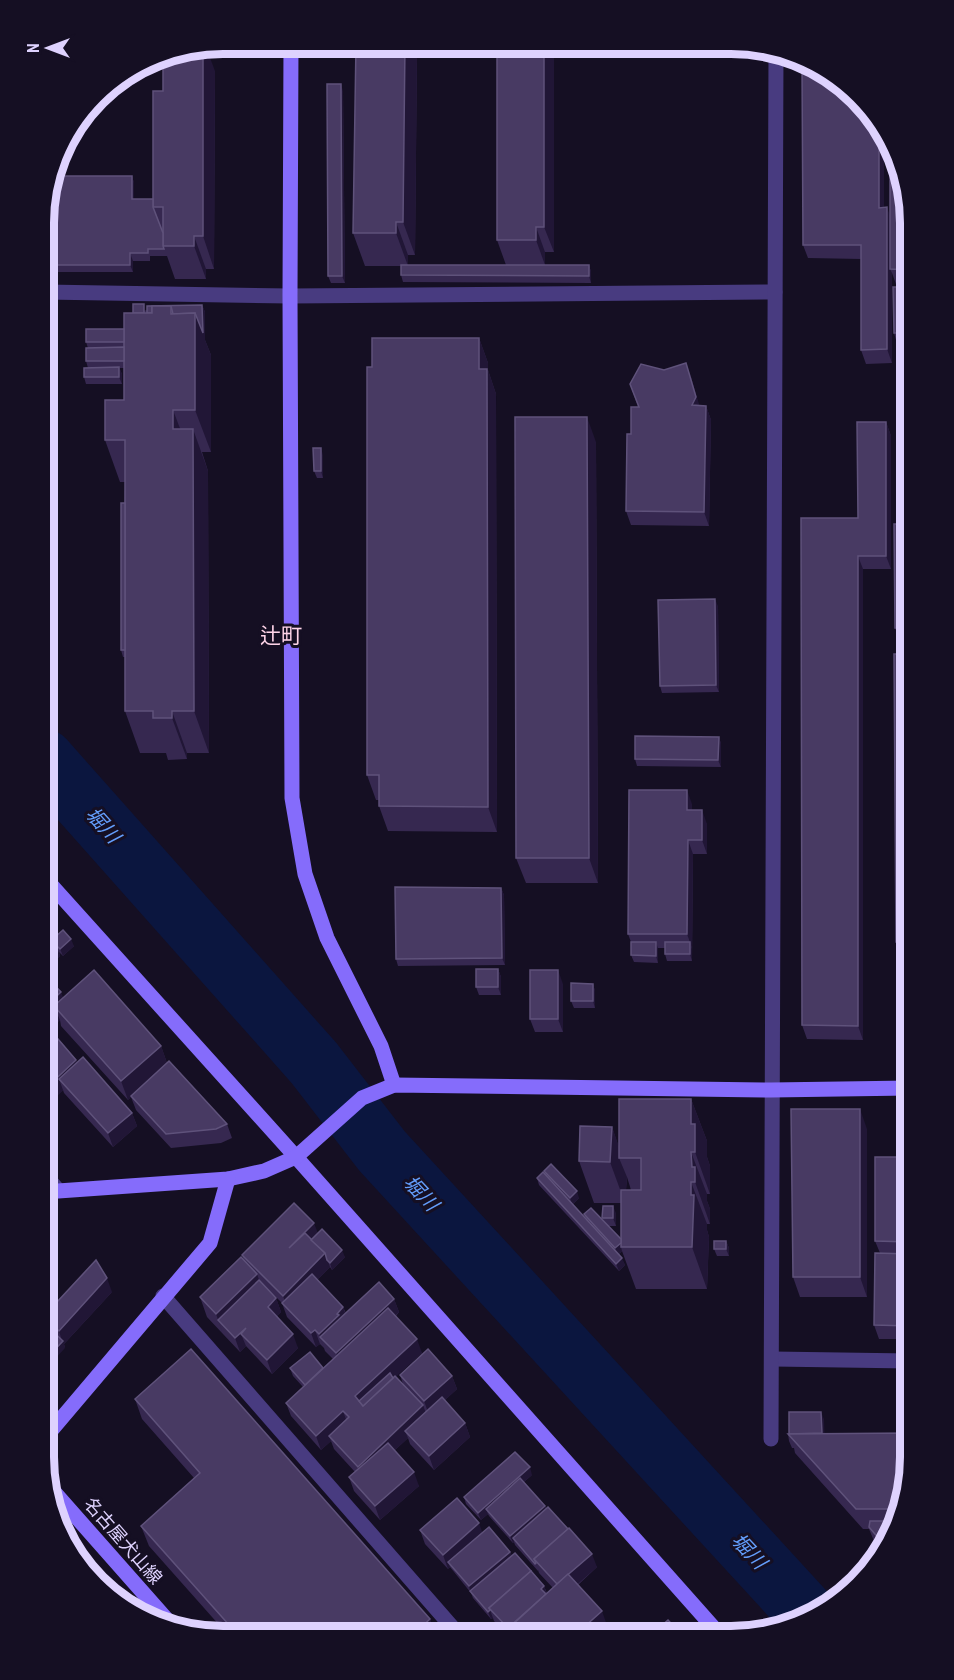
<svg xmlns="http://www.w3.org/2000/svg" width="954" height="1680" viewBox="0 0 954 1680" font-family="'Roboto Condensed','Noto Sans JP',sans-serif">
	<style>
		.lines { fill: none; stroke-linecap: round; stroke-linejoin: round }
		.river { stroke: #0b163f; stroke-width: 60 }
		.street { stroke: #483b80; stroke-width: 15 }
		.secondary { stroke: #856cfb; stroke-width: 15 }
		.wall { fill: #362850; fill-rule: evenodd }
		.shaded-wall { fill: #211636 }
		.building { fill: #483a63; stroke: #5f527b; stroke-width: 1.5 }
		.labels { text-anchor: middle; stroke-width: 6; stroke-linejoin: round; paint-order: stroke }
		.street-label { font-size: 18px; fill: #ded2fe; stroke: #150f23 }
		.water-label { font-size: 20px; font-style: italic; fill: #639dfb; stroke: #150f23 }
		.quarter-label { font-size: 21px; fill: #fed4e8; stroke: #150f23 }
		.rim { fill: none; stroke: #ded2fe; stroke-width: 8 }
	</style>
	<rect width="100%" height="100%" fill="#150f23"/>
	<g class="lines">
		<path class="river" d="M44,759L314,1063L382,1151L809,1616"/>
		<g class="street">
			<path d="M45,292L290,296L775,292"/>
			<path d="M44,1174L58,1190"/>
			<path d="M163,1296L460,1636"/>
			<path d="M773,1359L910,1361"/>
			<path d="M771,1439L776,52"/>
		</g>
		<g class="secondary">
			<path d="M291,44L290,296L292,798L305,874L327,938L381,1046L394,1085"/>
			<path d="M44,877L296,1157L721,1636"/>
			<path d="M44,1192L228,1179L264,1171L296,1157L362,1098L394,1085L771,1090L910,1088"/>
			<path d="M44,1439L210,1243L228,1179"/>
			<path d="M48,1485L169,1622"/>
		</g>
	</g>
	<g class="wall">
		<path d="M497,45L549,46L554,57V252H545V265H506L497,240Z"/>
		<path d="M417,54L415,255H408V265H589L591,272V283L403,282L401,275V266H365L353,233Z"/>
		<path d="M215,71L214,269H206V279H175L167,256H150V261H133V272H45V200L132,176L134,183V199H153L163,91Z"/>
		<path d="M343,91L345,283H331L328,276Z"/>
		<path d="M884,207L890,216L910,223V289H909L910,292V340H896L894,333L897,287L892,273V363L866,364L861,350V259L808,258L803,245Z"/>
		<path d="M202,305L205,312V340L211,355V452H202L208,471L209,753H187V759L168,760L166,753H140L125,711V657H123L121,650L125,482H120L105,440L124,400V368H119L122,374V384H86L84,377L88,368L86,361L88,348L86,342L124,329L133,313L147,310Z"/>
		<path d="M479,338L488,363V370L496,394L497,832L388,831L379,806V800H376L367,775L372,367Z"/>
		<path d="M691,377L699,406H706L711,420L709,526L631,525L626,511L631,434L638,407L630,384Z"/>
		<path d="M886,422L891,436V569H863V1040L807,1039L802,1025L858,518Z"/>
		<path d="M596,442L598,883H526L516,858Z"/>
		<path d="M323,455V478H317L314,471Z"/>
		<path d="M898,524L901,531V603H910V635H898L895,628Z"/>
		<path d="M718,606L719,692L662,693L660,686Z"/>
		<path d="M910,644V967H905L896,942L900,654Z"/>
		<path d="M719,737L721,744V767L637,766L635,759Z"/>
		<path d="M692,804V810L707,824V854H693L692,961H667L665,954V948H658V963L634,962L631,955V942L628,934Z"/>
		<path d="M501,888L504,895L505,965L398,966L396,959Z"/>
		<path d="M44,926L54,938L74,946L63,956L59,952L60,956L44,971Z"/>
		<path d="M498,969L501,977V995H479L476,987Z"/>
		<path d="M44,974L63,998L161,1046L167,1063L227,1124L232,1138L221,1143L171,1148L136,1110L131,1097L128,1100L61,1026L60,1020L50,1029L76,1060L77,1063L132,1113L137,1126L113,1147L64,1093L63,1090L44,1108Z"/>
		<path d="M563,984V1032H535L530,1019Z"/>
		<path d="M593,984L595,991V1008H574L571,1001Z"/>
		<path d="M691,1099L707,1141V1157L710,1166V1194H707V1201L710,1209V1224H707V1230L709,1237L707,1289H636L622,1251L619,1254L625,1265L619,1271L539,1185L537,1178L545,1174L544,1171L579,1198L573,1204L586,1219L584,1214L603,1220L602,1218L616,1213V1226H608L621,1239V1203H594L579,1161L612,1127L619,1148ZM627,1177L631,1190H626Z"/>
		<path d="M867,1129V1297H800L793,1277Z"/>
		<path d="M910,1157V1339H879L874,1325L880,1253L875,1241Z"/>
		<path d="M318,1233L345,1257L332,1270L330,1267L317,1280L343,1307L346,1313L394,1299L399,1312L396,1316L422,1353L396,1376L403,1384L400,1375L452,1376L457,1389L445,1400L465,1423L470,1437L434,1470L410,1444L408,1438L394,1451L419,1486L380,1520L354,1491L349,1477L355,1472L334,1449L331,1441L321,1450L291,1416L286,1403L303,1387L293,1376L290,1368H323L333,1359L325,1351L324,1348L320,1344L316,1347L287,1317L282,1303L268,1289L276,1298L281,1312L277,1316L298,1348L272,1374L246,1346L240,1352L223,1334L207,1317L200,1297L244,1261L242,1255Z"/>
		<path d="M726,1241L729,1248V1256H717L714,1249Z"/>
		<path d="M112,1292L64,1344L65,1348L47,1326L44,1316Z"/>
		<path d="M135,1399L430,1619L436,1636L228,1635L149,1546L141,1526L194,1478L142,1419Z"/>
		<path d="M824,1419V1433L910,1469L897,1525L882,1551L874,1541L869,1529H863L795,1453L794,1448H792L789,1441L788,1434Z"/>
		<path d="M532,1475L524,1482L597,1567L578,1585L609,1631L603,1636H500L504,1632L494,1621L493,1618L491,1619L473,1598L471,1593L450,1567L448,1569L425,1544L420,1530L483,1533L510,1552L512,1556L544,1586L547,1593L553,1588L539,1573L538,1570V1571L515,1545L514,1542L513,1543L489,1516L488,1514L481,1520L466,1504L464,1497Z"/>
	</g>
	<g class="shaded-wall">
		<path d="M402,45H413L417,54L415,255L403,222Z"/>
		<path d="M540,45L549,46L554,57V252L544,227Z"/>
		<path d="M203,47H206L215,71L214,269L203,236Z"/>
		<path d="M341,84L343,91L345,283L342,276Z"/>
		<path d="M879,133L884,140V221L879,208Z"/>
		<path d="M132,176L134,183V206L132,199Z"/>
		<path d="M887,207L892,221L890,269L892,273V363L887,349Z"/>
		<path d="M396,222L408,255V266L396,233Z"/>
		<path d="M536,227L545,252V265L536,240Z"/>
		<path d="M194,236L206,269V279L194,246Z"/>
		<path d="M130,253L133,261V272L130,265Z"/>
		<path d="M589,265L591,272V283L589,276Z"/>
		<path d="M909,287L910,292V338L909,333Z"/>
		<path d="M202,305L205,312V340L211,355V452L195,410V313Z"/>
		<path d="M479,338L488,363V370L496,394L497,832L488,807Z"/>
		<path d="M686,363L691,377L701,411L692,405Z"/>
		<path d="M119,367L122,374V384L119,377Z"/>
		<path d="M706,406L711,420L709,526L704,512Z"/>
		<path d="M173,410L189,452L173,429Z"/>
		<path d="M587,417L596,442L598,883L589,858Z"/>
		<path d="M886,422L891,436V569L886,556Z"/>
		<path d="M193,429L208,471L209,753L194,711Z"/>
		<path d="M321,448L323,455V478L321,471Z"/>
		<path d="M898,524L901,531V610L899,603Z"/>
		<path d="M858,556L863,569V1040L858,1026Z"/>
		<path d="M715,599L718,606L719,692L716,685Z"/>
		<path d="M172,711L187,753V759L172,718Z"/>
		<path d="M719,737L721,744V767L718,760Z"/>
		<path d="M687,790L692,804V824L687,810Z"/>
		<path d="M702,810L707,824V854L702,840Z"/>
		<path d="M688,840L693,854L692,948L687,934Z"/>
		<path d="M501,888L504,895L505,965L502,958Z"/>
		<path d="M53,936L60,956L44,971V945Z"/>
		<path d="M71,939L74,946L63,956L60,949Z"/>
		<path d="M656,942L658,949V963L656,956Z"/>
		<path d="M690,942L692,949V961L690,954Z"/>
		<path d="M498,969L501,977V995L498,987Z"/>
		<path d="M558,970L563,984V1032L558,1019Z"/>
		<path d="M593,984L595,991V1008L593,1001Z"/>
		<path d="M61,992L69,1012L54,1006L60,1020L44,1035V1008Z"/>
		<path d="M161,1046L168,1066L128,1100L121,1081Z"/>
		<path d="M76,1060L81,1074L59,1079L63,1090L44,1108V1090Z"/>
		<path d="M691,1099L707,1141V1157L710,1166V1194L695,1152L691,1124Z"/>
		<path d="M860,1109L867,1129V1297L860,1277Z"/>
		<path d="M132,1113L137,1126L113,1147L108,1133Z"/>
		<path d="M612,1127L623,1158H619L627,1177L625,1203L610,1162Z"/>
		<path d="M691,1152L707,1194V1201L710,1209V1224L695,1182L692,1167Z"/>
		<path d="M691,1182L707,1224V1230L709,1237L707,1289L692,1247Z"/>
		<path d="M577,1191L579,1198L572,1205L570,1198Z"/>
		<path d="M613,1206L616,1213V1226L613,1218Z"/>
		<path d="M314,1223L319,1236L289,1248Z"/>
		<path d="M622,1241L621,1247L622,1251L618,1255L615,1248Z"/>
		<path d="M726,1241L729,1248V1256L726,1249Z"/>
		<path d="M342,1250L345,1257L332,1270L330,1263Z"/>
		<path d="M325,1253L330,1267L288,1309L283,1296Z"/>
		<path d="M622,1258L625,1265L619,1271L616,1264Z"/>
		<path d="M257,1274L264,1294L218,1320L223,1334L216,1314Z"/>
		<path d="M107,1278L112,1292L64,1344L65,1348L44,1371V1361L62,1341L59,1331Z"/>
		<path d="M276,1298L281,1312L273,1320L268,1307Z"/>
		<path d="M394,1299L399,1312L341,1367L336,1353Z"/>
		<path d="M343,1307L348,1321L320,1337L324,1348L319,1334Z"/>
		<path d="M246,1328L241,1334L246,1346L240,1352L235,1338Z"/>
		<path d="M315,1330L320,1344L316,1347L311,1333Z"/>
		<path d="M293,1334L298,1348L272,1374L267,1360Z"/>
		<path d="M417,1339L422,1353L362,1408L355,1396Z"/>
		<path d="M452,1376L457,1389L429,1415L424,1401Z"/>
		<path d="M423,1405L428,1419L405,1431L408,1438L363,1480L358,1467Z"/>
		<path d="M343,1411L348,1425L329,1436L331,1441L321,1450L316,1436Z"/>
		<path d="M821,1412L824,1419L825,1448L822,1441Z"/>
		<path d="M465,1423L470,1437L434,1470L429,1456Z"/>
		<path d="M530,1467L532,1475L489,1512L486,1509L488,1514L481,1520L478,1513Z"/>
		<path d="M414,1472L419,1486L380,1520L375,1506Z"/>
		<path d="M545,1506L547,1513L513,1538L514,1542L513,1543L510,1536Z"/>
		<path d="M479,1523L484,1537L448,1562L450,1567L448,1569L443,1555Z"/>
		<path d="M510,1552L513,1559L470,1591L469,1586Z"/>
		<path d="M592,1554L597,1567L562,1598L557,1585Z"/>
		<path d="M544,1586L549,1600L541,1589Z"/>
		<path d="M490,1610L493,1618L491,1619L488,1612Z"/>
		<path d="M602,1611L609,1631L603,1636H574Z"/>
		<path d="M430,1619L436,1636H412Z"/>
		<path d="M678,1631L680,1636H672Z"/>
	</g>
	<g class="building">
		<path d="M356,44L405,45L403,222H396V233H353Z"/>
		<path d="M497,45L544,46V227H536V240H497Z"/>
		<path d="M203,47V236H194V246H163V207H153V91H163V55Z"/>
		<path d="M802,65L849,88L879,133V208L887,207V349L861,350V245H803Z"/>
		<path d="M327,84H341L342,276H328Z"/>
		<path d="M890,149L901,165L910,223V270L890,269Z"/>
		<path d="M52,176H132V199H153V207L163,233V246L164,249H148V253H130V265H45V200Z"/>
		<path d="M401,265H589V276L401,275Z"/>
		<path d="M893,287H909V333H894Z"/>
		<rect x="133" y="304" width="11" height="9"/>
		<path d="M202,305L203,333L195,313L173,314L171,306H152V313H147V306Z"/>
		<path d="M152,306H171V314L195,313V410H173V429H193L194,711H172V718H153V711H125V440H105V400H124V313H152Z"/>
		<rect x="86" y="329" width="38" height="13"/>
		<path d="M372,338H479V369H487L488,807L379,806V775H367V367H372Z"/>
		<path d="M124,347V361H86V348Z"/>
		<path d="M686,363L696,397L692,405L706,406L704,512L626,511L627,434H631V407H639L630,384L641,364L664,370Z"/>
		<path d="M119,367V377H84V368Z"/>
		<path d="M515,417H587L589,858H516Z"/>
		<path d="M857,422H886V556H858V1026L802,1025L801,518H858Z"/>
		<path d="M313,448H321V471H314Z"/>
		<rect x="121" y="503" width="4" height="147"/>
		<path d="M894,524H898L899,603H910V628H895Z"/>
		<path d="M715,599L716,685L660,686L658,600Z"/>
		<path d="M900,644H910V942H896L894,654H900Z"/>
		<path d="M635,736L719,737L718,760L635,759Z"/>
		<path d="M629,790H687V810H702V840H688L687,934H628Z"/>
		<path d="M395,887L501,888L502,958L396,959Z"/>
		<path d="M44,926L53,936L44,945Z"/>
		<path d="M63,930L71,939L60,949L56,945L54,938Z"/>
		<path d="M631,942H656V956L631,955Z"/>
		<rect x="665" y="942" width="25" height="12"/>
		<rect x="476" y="969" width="22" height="18"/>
		<path d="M94,970L161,1046L121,1081L54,1006Z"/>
		<rect x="530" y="970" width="28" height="49"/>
		<path d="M44,974L61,992L44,1008Z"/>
		<path d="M571,983L593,984V1001H571Z"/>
		<path d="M46,1025L76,1060L44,1090V1027Z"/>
		<path d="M83,1057L132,1113L108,1133L59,1079Z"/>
		<path d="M169,1061L227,1124L216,1129L166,1134L131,1096Z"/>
		<path d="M619,1099H691V1124H695V1152H691L692,1167H695V1182H691V1195H694L692,1247H621V1190H641V1158H619Z"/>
		<path d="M791,1109H860V1277H793Z"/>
		<path d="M580,1126L612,1127L610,1162L579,1161Z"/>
		<path d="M875,1157H910V1242L875,1241Z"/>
		<path d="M551,1164L577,1191L570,1198L544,1171Z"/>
		<path d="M543,1172L622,1258L616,1264L537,1178Z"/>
		<path d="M294,1203L314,1223L289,1248L305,1233L325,1253L283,1296L242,1255Z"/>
		<path d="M603,1206H613V1218H602Z"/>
		<path d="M591,1208L621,1239V1243L615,1248L584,1214Z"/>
		<path d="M322,1229L342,1250L330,1263L327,1260L325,1253L311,1240Z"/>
		<rect x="714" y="1241" width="12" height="8"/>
		<path d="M875,1253L910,1254V1326L874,1325Z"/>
		<path d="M241,1257L257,1274L216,1314L200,1297Z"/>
		<path d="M96,1260L107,1278L59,1331L44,1316Z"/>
		<path d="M312,1274L343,1307L337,1314L339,1315L319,1334L315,1330L311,1333L282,1303Z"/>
		<path d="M259,1280L276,1298L268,1307L293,1334L267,1360L241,1334L246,1328L235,1338L218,1320Z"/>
		<path d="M379,1282L394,1299L336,1353L320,1337Z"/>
		<path d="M388,1308L417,1339L355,1396L363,1406L395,1376L423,1405L358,1467L329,1436L349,1417L343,1411L316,1436L286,1403Z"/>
		<path d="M44,1323L63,1341L44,1361V1337L46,1335L44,1329Z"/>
		<path d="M191,1349L430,1619L412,1636L238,1635L141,1526L200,1473L135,1399Z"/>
		<path d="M428,1349L452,1376L424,1401L400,1375Z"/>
		<path d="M310,1352L323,1368L305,1385L290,1368Z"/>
		<path d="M390,1373L393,1378L363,1406L359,1401Z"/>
		<path d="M442,1397L465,1423L429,1456L405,1431Z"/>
		<path d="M789,1412H821L822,1433L789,1434Z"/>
		<path d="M910,1433V1469L901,1509H856L788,1434Z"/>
		<path d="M388,1443L414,1472L375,1506L349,1477Z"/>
		<path d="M515,1452L530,1467L478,1513L464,1497Z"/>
		<path d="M520,1478L545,1506L510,1536L486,1509Z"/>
		<path d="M457,1498L479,1523L443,1555L420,1530Z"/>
		<path d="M548,1507L568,1529L534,1559L536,1563L535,1564L513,1538Z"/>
		<path d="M870,1521H898L897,1525L885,1546L869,1527Z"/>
		<path d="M489,1527L510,1552L469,1586L448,1562Z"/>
		<path d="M569,1528L592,1554L557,1584L534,1559Z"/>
		<path d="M515,1553L531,1571L489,1608L490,1610L488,1612L470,1591Z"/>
		<path d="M531,1571L544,1586L541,1589L546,1594L508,1628L489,1608Z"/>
		<path d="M568,1574L602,1611L574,1636H500Z"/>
		<path d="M668,1620L678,1631L672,1636H656L653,1633Z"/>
	</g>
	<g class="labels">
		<g class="street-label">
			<text transform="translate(123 1541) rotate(49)" y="6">名古屋犬山線</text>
		</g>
		<g class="water-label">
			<text transform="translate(103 825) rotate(48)" y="7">堀川</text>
			<text transform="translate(421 1193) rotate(47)" y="7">堀川</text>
			<text transform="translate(749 1551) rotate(47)" y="7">堀川</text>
		</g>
		<g class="quarter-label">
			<text x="281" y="643">辻町</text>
		</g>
	</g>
	<path d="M0 0H954V1680H0ZM223 54H731A169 169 0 0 1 900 223V1457A169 169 0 0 1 731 1626H223A169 169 0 0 1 54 1457V223A169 169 0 0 1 223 54Z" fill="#150f23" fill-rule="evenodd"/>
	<path class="rim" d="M223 54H731A169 169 0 0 1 900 223V1457A169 169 0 0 1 731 1626H223A169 169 0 0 1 54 1457V223A169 169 0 0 1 223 54Z"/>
	<g transform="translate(48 48) rotate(270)" stroke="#150f23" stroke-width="4.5" paint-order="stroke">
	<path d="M0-4.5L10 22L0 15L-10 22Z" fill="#ded2fe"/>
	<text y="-9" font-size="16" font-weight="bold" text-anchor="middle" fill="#ded2fe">N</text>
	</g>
</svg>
